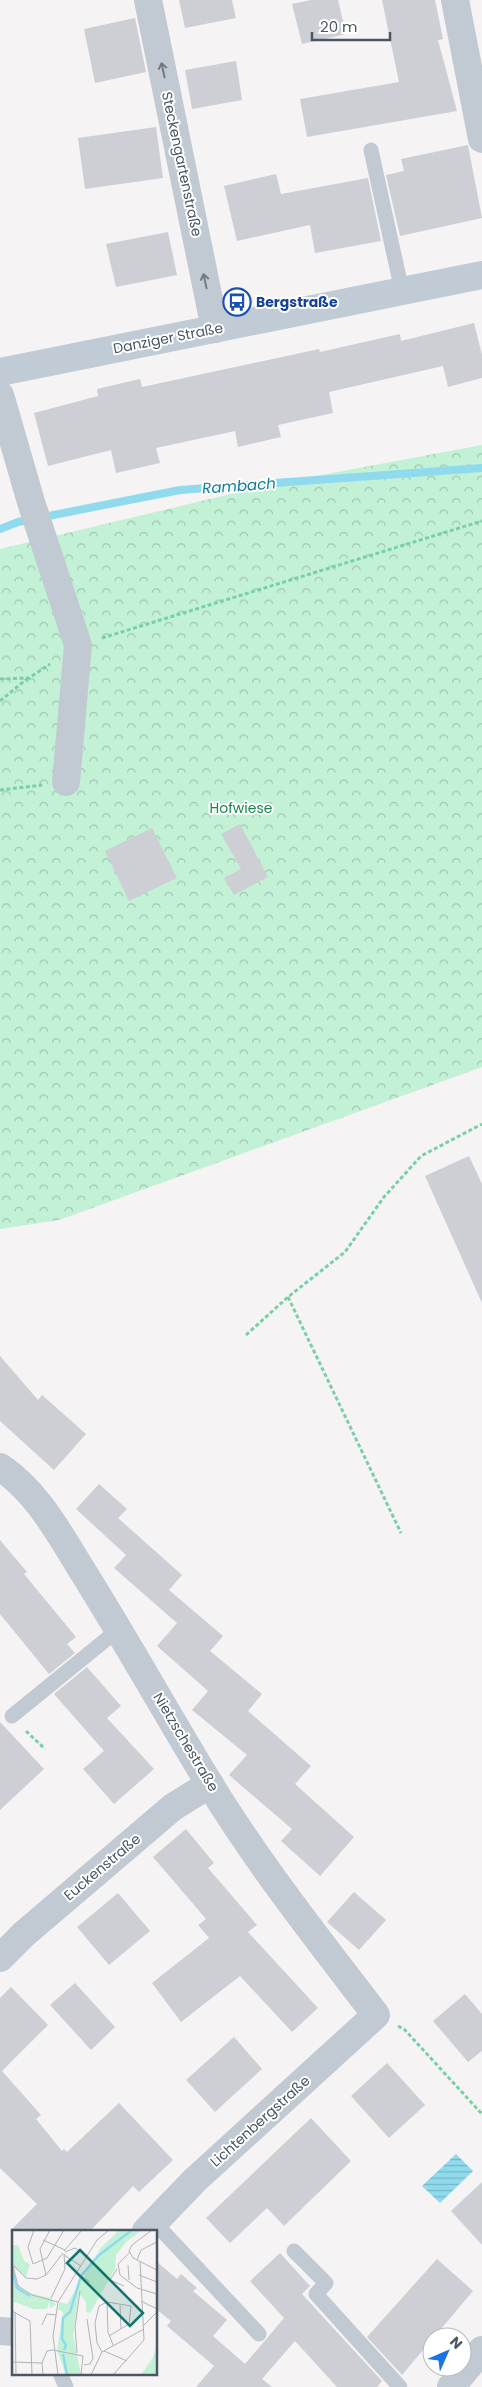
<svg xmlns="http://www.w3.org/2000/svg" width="482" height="2387" viewBox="0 0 482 2387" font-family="Poppins,sans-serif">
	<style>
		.forest { fill: url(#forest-crowns) }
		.water { fill: url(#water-rules) }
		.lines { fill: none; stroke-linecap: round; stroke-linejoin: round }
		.stream { stroke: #90daee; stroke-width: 8 }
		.building { fill: #cdcfd5 }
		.path { stroke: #7ad0a6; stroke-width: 3; stroke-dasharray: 4 2.5; stroke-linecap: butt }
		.service { stroke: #c1cad2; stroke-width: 15 }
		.minor { stroke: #c1cad2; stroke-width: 28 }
		.secondary { stroke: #c1cbd6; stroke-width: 28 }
		.oneway { stroke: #6e7983 }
		.labels { text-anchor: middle; stroke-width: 4; stroke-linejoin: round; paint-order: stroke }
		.street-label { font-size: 14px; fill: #4a5661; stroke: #fff }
		.transit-label { font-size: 14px; font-weight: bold; fill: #164399; stroke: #fff; text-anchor: start }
		.park-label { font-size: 14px; fill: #17864f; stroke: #fff }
		.water-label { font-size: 15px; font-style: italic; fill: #0c7c9b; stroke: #fff }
		.inset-river { fill: none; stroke: #90daee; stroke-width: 2.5 }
		.inset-road { fill: none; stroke: #b1b4b9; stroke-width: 1 }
		.view { fill: #0f766e; fill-opacity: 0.15; stroke: #0f766e; stroke-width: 2.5 }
		.inset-edge { fill: none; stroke: #4a5661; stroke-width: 2.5 }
	</style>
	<defs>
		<pattern id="forest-crowns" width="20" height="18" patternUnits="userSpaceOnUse" patternTransform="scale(1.25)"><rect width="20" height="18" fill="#c3f1d5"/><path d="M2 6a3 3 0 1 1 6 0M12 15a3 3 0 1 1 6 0" fill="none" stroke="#a0c6b0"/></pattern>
		<pattern id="water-rules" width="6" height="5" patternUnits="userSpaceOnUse" patternTransform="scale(1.25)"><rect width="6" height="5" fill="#90daee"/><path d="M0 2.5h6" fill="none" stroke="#78b4c4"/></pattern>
	</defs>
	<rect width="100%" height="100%" fill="#f5f3f3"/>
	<path class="forest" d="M482,445V1067L59,1220L0,1229V549L273,484Z"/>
	<path class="water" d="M456,2154L473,2171L440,2203L422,2186Z"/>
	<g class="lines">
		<path class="stream" d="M0,529L18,522L180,490L482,468"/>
	</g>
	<g class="building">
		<path d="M179,0H232L236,18L185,28Z"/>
		<path d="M311,0H338L346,34L302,44L292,4Z"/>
		<path d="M382,0H435L443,39L438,40L457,111L307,137L300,99L399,82Z"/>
		<path d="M135,18L146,72L95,83L84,29Z"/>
		<path d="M236,61L242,100L192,109L185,70Z"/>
		<path d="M156,127L163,178L85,189L78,138Z"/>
		<path d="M468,145L482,218L400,236L386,175L404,171L401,159Z"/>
		<path d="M276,174L281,194L368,178L381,241L315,253L310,225L237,241L224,186Z"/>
		<path d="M168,232L177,275L116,287L106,244Z"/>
		<path d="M474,323L482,355V378L448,387L443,366L329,392L333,413L278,425L281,437L238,447L235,431L156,448L160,463L116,473L111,450L48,466L34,413L98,396L97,389L140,379L142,387L319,349L320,352L400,334L401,341Z"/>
		<path d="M240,824L268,877L234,895L224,878L241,869L221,834Z"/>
		<path d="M152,828L177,878L129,901L105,851Z"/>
		<path d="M469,1156L482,1184V1303L425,1176Z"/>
		<path d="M0,1356L38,1400L42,1395L86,1434L54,1470L0,1421Z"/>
		<path d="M99,1484L127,1509L118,1518L182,1575L169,1590L223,1636L210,1651L262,1694L248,1711L311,1766L295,1784L354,1837L320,1876L281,1841L292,1829L229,1775L247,1755L192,1710L208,1691L157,1646L177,1623L114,1568L126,1555L76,1509Z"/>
		<path d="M0,1540L27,1572L24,1574L76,1637L67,1644L75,1653L49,1674L0,1614Z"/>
		<path d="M87,1667L121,1706L107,1718L154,1769L114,1804L83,1769L104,1751L54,1694Z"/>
		<path d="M0,1722L44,1769L0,1810Z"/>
		<path d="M186,1829L214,1863L208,1868L257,1925L248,1932L318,2008L292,2032L240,1976L181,2022L152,1983L209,1938L198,1925L206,1919L153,1857Z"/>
		<path d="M354,1892L386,1920L359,1950L327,1922Z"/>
		<path d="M118,1893L150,1931L109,1965L77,1927Z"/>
		<path d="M75,1983L115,2027L91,2050L50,2005Z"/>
		<path d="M11,1987L48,2025L2,2071L41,2115L36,2119L62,2151L64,2149L67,2152L119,2103L173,2160L139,2192L133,2186L90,2231H10L37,2204L0,2168V1998Z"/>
		<path d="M465,1994L482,2014V2051L468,2062L433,2021Z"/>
		<path d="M234,2037L262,2069L215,2112L186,2080Z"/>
		<path d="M387,2063L425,2105L389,2138L351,2096Z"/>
		<path d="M311,2118L351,2161L284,2226L267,2208L230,2243L206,2218Z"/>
		<path d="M482,2182V2245L451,2211Z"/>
		<path d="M280,2253L310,2286L302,2294L382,2381L377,2387H337L295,2341L262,2379L272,2387H196L214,2366L167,2326L171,2321L156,2309V2261L177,2279L181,2274L197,2288L193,2291L227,2320L213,2336L245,2364L284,2318L250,2281Z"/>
		<path d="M437,2259L473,2291L402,2375L367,2337Z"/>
	</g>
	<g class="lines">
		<g class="path">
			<path d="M102,638L482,521"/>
			<path d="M0,679L29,678L50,664"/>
			<path d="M0,701L28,678"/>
			<path d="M0,790L42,785"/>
			<path d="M288,1297L401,1533"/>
			<path d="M246,1335L288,1297L345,1252L384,1197L421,1156L482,1124"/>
			<path d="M26,1731L45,1749"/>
			<path d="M398,2026L404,2029L482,2114"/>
		</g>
		<g class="service">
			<path d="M371,150L402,291"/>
			<path d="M12,1716L119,1629"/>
			<path d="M154,2222L259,2334"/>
			<path d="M294,2251L326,2283L316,2294L400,2387"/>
			<path d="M60,2373L66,2387"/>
		</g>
		<g class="minor">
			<path d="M148,0L215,329"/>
			<path d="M455,0L482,139"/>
			<path d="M0,395L31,502L78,645L66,782"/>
			<path d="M0,1467C39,1493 61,1537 85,1575C128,1644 167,1714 209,1783C259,1865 318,1939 376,2015L195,2180L146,2231"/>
			<path d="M0,1958L24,1934L173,1807L210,1784"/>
			<path d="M0,2331L14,2332"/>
			<path d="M451,2387L482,2350"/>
		</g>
		<path class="secondary" d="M0,372L482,275"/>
	</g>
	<defs><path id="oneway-shaft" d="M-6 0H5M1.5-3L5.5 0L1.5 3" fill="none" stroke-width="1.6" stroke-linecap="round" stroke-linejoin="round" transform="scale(1.25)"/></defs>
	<g class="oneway">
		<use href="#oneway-shaft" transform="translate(163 70) rotate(-102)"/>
		<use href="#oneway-shaft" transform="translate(205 281) rotate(-102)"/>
	</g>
	<defs>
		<g id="bus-ring" transform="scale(1.4375)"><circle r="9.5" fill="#fff" stroke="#1a4fb4" stroke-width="1.5"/><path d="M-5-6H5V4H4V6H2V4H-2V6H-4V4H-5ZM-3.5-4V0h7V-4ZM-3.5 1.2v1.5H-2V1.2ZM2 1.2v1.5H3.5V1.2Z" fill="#1a4fb4"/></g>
	</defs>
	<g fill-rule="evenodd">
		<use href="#bus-ring" x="237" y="302"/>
	</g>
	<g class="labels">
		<g class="street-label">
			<text transform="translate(182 164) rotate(78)" y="5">Steckengartenstraße</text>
			<text transform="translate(168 338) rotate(-11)" y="5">Danziger Straße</text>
			<text transform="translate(186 1742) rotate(59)" y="5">Nietzschestraße</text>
			<text transform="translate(102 1867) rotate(-40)" y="5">Euckenstraße</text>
			<text transform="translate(260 2121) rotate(-42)" y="5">Lichtenbergstraße</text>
		</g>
		<g class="transit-label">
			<text x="256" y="307">Bergstraße</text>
		</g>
		<g class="park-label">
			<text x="241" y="813">Hofwiese</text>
		</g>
		<g class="water-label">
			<text transform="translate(239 486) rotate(-4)" y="5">Rambach</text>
		</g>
	</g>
	<g transform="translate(12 2230)">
		<rect width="145" height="145" fill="#f5f3f3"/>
		<path d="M0,32L4,53L16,63L39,68L44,75L38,78L37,72L16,70L0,59Z" fill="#c3f1d5"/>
		<path d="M107,0H130L114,12L104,25L103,39L78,83L74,82V72L67,63L61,105L69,145H54L45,120L51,82L46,79L47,72L55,74L89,18ZM0,15H6L12,31L18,34L14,47L0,36ZM0,56L16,70L37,72L35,79H22L0,71Z" fill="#c3f1d5"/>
		<path d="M145,115V145H129L141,127Z" fill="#c3f1d5"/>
		<path class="inset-river" d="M0,40L5,58L18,66M52,120L54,115L50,109L51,88L58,82L69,46L86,26L120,0M51,124L55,145"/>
		<path class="inset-road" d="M22,0L16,17L21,34L35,28L52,0M140,0L120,15L117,21L121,28L145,40M31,10L53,20M52,21L70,0M53,22L63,18L76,26M118,22L106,34L108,45L125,58L145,64M52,25L69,36M125,30L129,20L145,12M0,32L6,56L20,65L46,72M116,35L117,50M2,36L14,48L25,49L34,45L51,23M105,39L98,50L112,56M65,43L78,52M34,45L28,19L38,0M127,45L145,52M39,68L53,39L52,24M129,71L145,79M95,72L96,102L101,115M108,75L109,99M0,81L18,91L20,145M3,82L4,145M30,95L35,84L44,85M131,96L145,82M92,121L115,131M90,122L85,113L83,93L87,76L95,72L119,76L117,94L97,106M65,123L63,97L68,61M0,132L30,133M72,135L78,134L81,128L75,89M31,145L30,133L35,121L41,120L71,126L69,145M46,145L41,106L46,72L85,10L97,0M79,145L90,122L132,99M101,145L132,110L128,31"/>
		<path class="view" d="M68,20L131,83L118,96L55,33Z"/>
		<rect width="145" height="145" class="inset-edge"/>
	</g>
	<g transform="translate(447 2352) rotate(45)"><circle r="24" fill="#ffffff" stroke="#b7bbc0"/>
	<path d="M0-4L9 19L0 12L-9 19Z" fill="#1a73e8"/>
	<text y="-8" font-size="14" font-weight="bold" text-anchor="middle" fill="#4a5661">N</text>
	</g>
	<path d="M312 32v8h78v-8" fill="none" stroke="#4a5661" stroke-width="2.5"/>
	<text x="320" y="32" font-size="15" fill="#4a5661" stroke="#ffffff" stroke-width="4" paint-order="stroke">20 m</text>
</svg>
